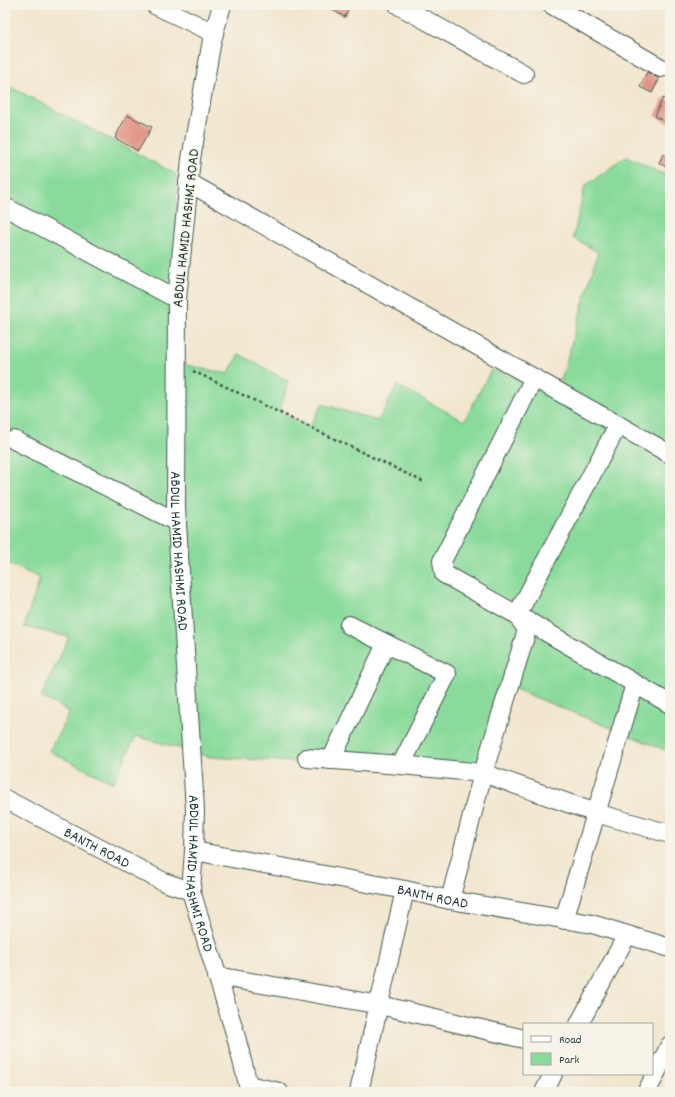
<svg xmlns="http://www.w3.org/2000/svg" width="675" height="1097" viewBox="0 0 675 1097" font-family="Dekko,sans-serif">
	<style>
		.green { fill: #8adb9b; stroke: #548c68 }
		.building { fill: #e29384 }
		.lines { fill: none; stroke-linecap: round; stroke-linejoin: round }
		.street-casing { stroke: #3f564b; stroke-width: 20 }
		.path { stroke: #3f564b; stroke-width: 2.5; stroke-dasharray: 3 3; stroke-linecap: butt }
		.street { stroke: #fff; stroke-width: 18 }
		.labels { text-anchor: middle; stroke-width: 3; stroke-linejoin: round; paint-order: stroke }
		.street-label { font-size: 15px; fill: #1f3d34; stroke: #f7f3e8 }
	</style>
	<rect width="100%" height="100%" fill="#f7f3e8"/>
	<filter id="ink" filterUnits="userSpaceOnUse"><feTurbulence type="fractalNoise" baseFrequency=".025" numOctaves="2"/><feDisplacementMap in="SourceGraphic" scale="8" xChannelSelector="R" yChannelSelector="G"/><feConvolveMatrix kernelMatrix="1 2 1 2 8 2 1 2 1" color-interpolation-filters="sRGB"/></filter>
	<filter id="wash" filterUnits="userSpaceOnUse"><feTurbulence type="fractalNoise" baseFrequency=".012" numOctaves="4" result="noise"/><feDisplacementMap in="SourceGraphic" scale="16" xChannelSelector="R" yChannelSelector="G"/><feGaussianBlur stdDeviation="0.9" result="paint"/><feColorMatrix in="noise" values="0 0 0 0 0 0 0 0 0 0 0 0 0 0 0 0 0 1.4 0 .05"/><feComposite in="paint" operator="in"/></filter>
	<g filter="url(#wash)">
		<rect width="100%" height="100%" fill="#f2e6ce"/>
		<path class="green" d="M5,84L176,174L177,363L228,374L239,354L288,381L280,412L309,427L322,404L378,421L397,385L464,421L491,370L558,391L598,252L573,238L585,186L626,157L670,177V752L510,687L483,773L210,757L136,736L113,783L49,751L70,712L41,697L69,637L24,627L40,578L5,562Z"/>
		<g id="blocks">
			<g class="building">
				<path d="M328,5H350L345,17L327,7Z"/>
				<path d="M647,72L659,79L652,93L640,87Z"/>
				<path d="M663,98L670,101V125L655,116Z"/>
				<path d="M127,115L152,127L138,151L115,138Z"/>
				<path d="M663,154L670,158V169L659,163Z"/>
			</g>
		</g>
	</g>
	<g filter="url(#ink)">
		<use href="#blocks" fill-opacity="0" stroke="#3f564b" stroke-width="1"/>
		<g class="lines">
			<g class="street-casing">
				<g id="street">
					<path d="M155,5L214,33"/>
					<path id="s1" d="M222,5L212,40L191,159L177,299L176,508L195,809L194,851L191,891L235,1033L250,1092"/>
					<path d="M398,5L524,74"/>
					<path d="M552,5L661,68"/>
					<path d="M188,182L534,378L442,561L444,574L517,615L527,630L483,773L450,900"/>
					<path d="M5,207L177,299"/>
					<path d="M534,378L670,454"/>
					<path d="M618,425L517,615L670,704"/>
					<path d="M14,440L177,522"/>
					<path d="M349,625L447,674L401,765"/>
					<path d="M307,758L401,765L483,773L596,813L670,834"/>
					<path d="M331,760L386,644"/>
					<path id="s2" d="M5,799L164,882L191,891"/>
					<path id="s3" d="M194,851L405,890L450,900L592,924L670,948"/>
					<path d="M564,920L635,684"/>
					<path d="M217,976L380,1005L524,1039"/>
					<path d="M579,1024L627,935"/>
					<path d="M248,1085L279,1092"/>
					<path d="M647,1091L670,1045"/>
					<path d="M359,1092L405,890"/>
					<path d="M544,1092L553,1074"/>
				</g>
			</g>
			<path class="path" d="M193,371L424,482"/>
			<use href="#street" class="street"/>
		</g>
	</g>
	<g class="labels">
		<g class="street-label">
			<text transform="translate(185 228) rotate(-84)" y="5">ABDUL HAMID HASHMI ROAD</text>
			<text dy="5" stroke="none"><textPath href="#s1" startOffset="550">ABDUL HAMID HASHMI ROAD</textPath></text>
			<text dy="5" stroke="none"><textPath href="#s2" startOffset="104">BANTH ROAD</textPath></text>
			<text dy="5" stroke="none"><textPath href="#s1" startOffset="874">ABDUL HAMID HASHMI ROAD</textPath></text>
			<text dy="5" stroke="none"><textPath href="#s3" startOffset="243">BANTH ROAD</textPath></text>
		</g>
	</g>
	<rect width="675" height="1097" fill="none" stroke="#f7f3e8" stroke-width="20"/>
	<rect x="523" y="1023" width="130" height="52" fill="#f7f3e8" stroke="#a1aaa0"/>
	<rect x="531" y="1036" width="20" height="6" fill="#ffffff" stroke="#a1aaa0"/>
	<text x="559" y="1043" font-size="12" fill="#1f3d34">Road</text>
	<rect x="531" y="1053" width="20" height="12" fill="#8adb9b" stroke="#a1aaa0"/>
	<text x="559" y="1063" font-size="12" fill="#1f3d34">Park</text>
</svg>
